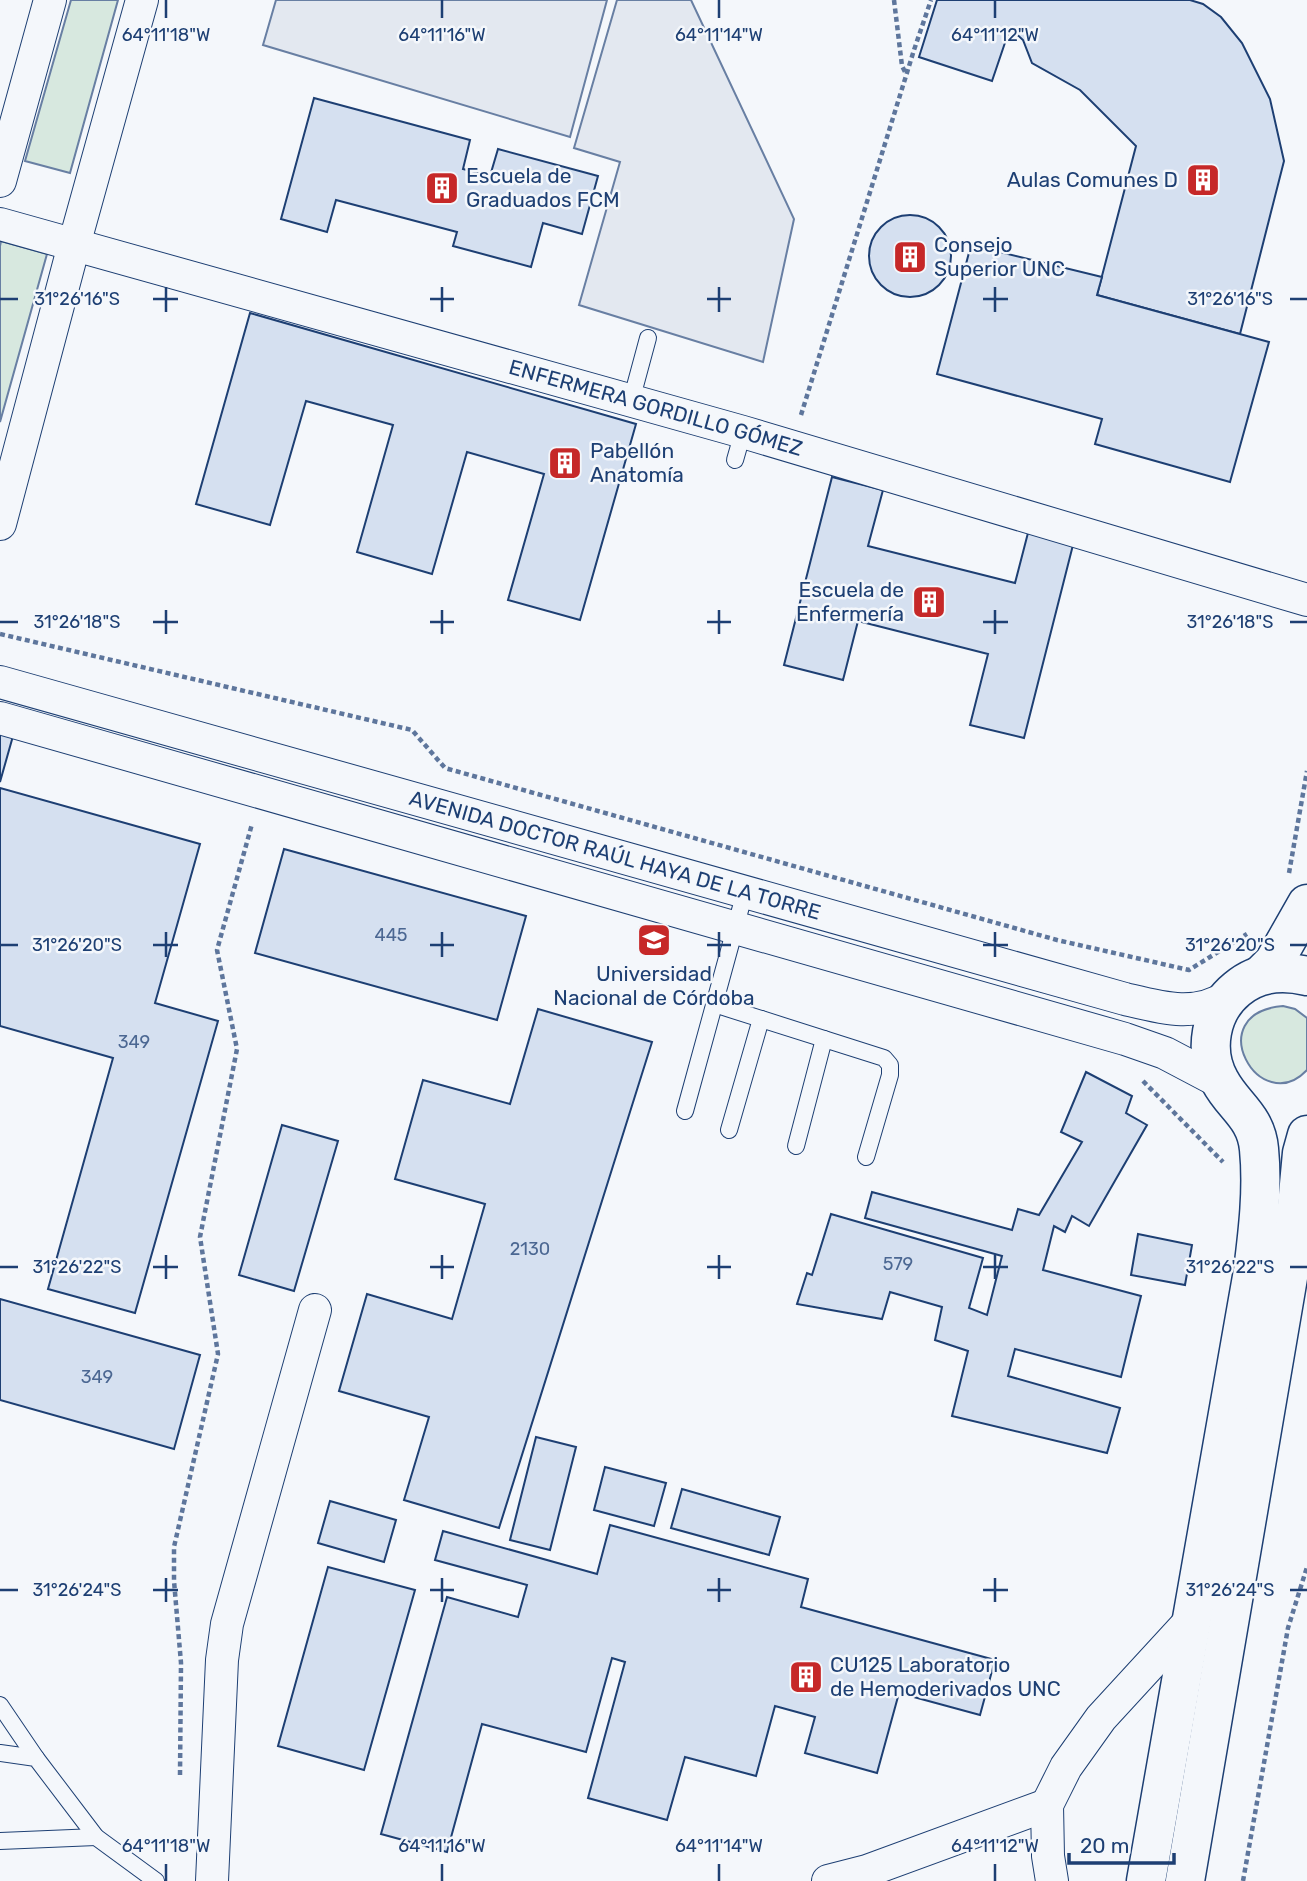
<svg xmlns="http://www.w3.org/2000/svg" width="1307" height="1881" viewBox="0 0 1307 1881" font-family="Rubik,sans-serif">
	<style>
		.green { fill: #d7e8df; stroke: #687fa3; stroke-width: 2 }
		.parking { fill: #e3e8f0; stroke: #687fa3; stroke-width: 2 }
		.building { fill: #d5e0f0; stroke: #1d3f73; stroke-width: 2 }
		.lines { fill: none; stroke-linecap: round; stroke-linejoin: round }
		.service-casing { stroke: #1d3f73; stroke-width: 18 }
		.minor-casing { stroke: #1d3f73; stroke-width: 34 }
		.secondary-casing { stroke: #1d3f73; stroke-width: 41 }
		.path { stroke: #5e769c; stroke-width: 4.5; stroke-dasharray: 5 3.5; stroke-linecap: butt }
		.service { stroke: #f4f7fb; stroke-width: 16 }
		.minor { stroke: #f4f7fb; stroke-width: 32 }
		.secondary { stroke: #f4f7fb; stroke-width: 38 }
		.ticks { fill: none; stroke: #1d3f73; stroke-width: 2.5 }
		.labels { text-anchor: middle; stroke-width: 5; stroke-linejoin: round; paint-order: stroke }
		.number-label { font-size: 18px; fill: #4b6792 }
		.poi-label { font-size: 21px; fill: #1d3f73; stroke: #f4f7fb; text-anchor: start }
		.street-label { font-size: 21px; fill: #1d3f73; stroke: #f4f7fb }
		.ticks-label { font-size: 18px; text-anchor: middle; fill: #1d3f73; stroke: #f4f7fb; stroke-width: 5; stroke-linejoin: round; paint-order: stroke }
	</style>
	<rect width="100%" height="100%" fill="#f4f7fb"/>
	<g class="green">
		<path d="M71,0H118L70,173L25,161Z"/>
		<path d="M1,241L47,254L0,422V246Z"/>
		<path d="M1283,1006L1295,1009L1307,1018V1070C1260,1120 1199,1013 1283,1006Z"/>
	</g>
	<g class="parking">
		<path d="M276,0H607L570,137L263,45Z"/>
		<path d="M617,0H691L794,219L763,362L579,305L620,162L574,148Z"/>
	</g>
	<g class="building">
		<path d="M937,0H1190L1203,4L1221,17L1242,43L1270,99L1284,161L1240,334L1097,295L1136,146L1080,90L1032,63L1023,40L1010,28L992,81L919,57Z"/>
		<path d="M314,98L470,140L463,169L490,176L498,149L598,176L582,234L543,223L531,267L453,246L457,232L336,200L327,232L281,219Z"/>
		<circle cx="910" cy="256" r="41"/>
		<path d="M971,245L1102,277L1097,295L1269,342L1230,482L1095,444L1102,419L937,374Z"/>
		<path d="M250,313L636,424L580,620L508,600L544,474L467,452L432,574L357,552L393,425L306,401L270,525L196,504Z"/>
		<path d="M832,477L883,490L868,546L1015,583L1029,529L1074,541L1024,738L970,725L988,654L858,621L843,680L784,665Z"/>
		<path d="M0,733L13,736L0,782Z"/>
		<path d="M0,788L200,844L155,1003L218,1021L135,1313L48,1289L113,1058L0,1026Z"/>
		<path d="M284,849L526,916L497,1020L255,953Z"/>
		<path d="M538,1009L652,1042L499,1528L404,1500L429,1417L339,1391L367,1294L452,1319L485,1204L395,1179L423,1080L510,1104Z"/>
		<path d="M1086,1072L1132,1096L1126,1113L1147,1125L1089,1226L1072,1216L1065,1232L1054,1226L1043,1270L1141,1296L1121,1377L1015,1349L1008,1376L1120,1408L1107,1453L952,1416L968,1351L935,1340L942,1307L890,1292L882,1319L797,1304L807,1273L812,1275L831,1214L983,1258L969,1308L987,1315L1002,1256L865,1218L872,1192L1012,1230L1018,1209L1039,1215L1082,1142L1061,1132Z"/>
		<path d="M282,1125L338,1141L294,1291L239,1275Z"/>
		<path d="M1138,1234L1192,1245L1185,1285L1131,1275Z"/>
		<path d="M0,1299L200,1355L174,1449L0,1400Z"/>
		<path d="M536,1437L576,1447L550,1550L510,1540Z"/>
		<path d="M605,1467L666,1483L654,1526L594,1510Z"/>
		<path d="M682,1489L780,1517L769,1555L671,1528Z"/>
		<path d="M330,1501L396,1520L384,1562L318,1543Z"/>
		<path d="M610,1525L808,1579L801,1607L995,1660L980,1715L899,1693L877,1773L805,1753L815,1717L775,1706L756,1776L685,1757L667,1820L588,1798L625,1662L612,1658L586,1752L482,1724L447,1852L381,1834L447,1597L518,1617L527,1585L435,1560L443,1531L597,1574Z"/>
		<path d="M328,1567L415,1590L364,1770L278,1746Z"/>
	</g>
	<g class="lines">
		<g class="service-casing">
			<g id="service">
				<path d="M631,401L648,338"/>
				<path d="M735,460L743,432"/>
				<path d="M714,1004L884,1058L890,1065V1075L866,1157"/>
				<path d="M685,1111L745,892"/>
				<path d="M729,1130L761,1019"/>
				<path d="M796,1146L824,1039"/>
				<path d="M0,1705L36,1758"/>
				<path d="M0,1753L36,1758L96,1837L156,1881"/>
				<path d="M0,1841L96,1837"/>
			</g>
		</g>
		<g class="minor-casing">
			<g id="minor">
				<path d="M0,181L50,0"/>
				<path id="s1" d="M0,224L743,432L1307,600"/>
				<path d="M0,524L74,245L142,0"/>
				<path id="s2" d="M0,682L1125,999C1162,1008 1195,1018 1229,996"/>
				<path d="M0,718L1125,1039L1165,1053L1220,1082"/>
				<path d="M212,1881L222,1660L227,1624L315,1310"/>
				<path d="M828,1881L867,1871L1047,1805"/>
				<path d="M1052,1881L1048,1856L1047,1805L1066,1767L1101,1718L1192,1619"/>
			</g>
		</g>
		<g class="secondary-casing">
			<g id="secondary">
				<path d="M1261,975L1274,962L1307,904"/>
				<path d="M1146,1881L1253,1271C1258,1231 1263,1189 1259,1149C1256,1116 1233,1106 1220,1081C1203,1051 1210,1011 1237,989C1257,972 1282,970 1307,976"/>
				<path d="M1185,1881L1293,1248L1302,1153L1307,1135"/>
			</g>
		</g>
		<g class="path">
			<path d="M894,0L902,66L906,74"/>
			<path d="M801,415L914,50L931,0"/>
			<path d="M0,634L412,730L445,768L1057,940L1189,970L1247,934"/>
			<path d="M1289,873L1307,771"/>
			<path d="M1143,1081L1223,1162"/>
			<path d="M180,1775L181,1663L174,1581V1547L218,1354L200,1237L237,1049L217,950L252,824"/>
			<path d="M1243,1881L1288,1628L1307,1567"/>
		</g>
		<use href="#service" class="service"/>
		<use href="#minor" class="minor"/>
		<use href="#secondary" class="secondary"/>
	</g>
	<path class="ticks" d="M166,0V18M442,0V18M719,0V18M995,0V18M166,287V312M442,287V312M719,287V312M995,287V312M0,299H18M153,299H178M430,299H454M707,299H731M983,299H1008M1290,299H1307M166,610V634M442,610V634M719,610V634M995,610V634M0,622H18M153,622H178M430,622H454M707,622H731M983,622H1008M1290,622H1307M166,932V957M442,932V957M719,932V957M995,932V957M0,945H18M153,945H178M430,945H454M707,945H731M983,945H1008M1290,945H1307M166,1255V1279M442,1255V1279M719,1255V1279M995,1255V1279M0,1267H18M153,1267H178M430,1267H454M707,1267H731M983,1267H1008M1290,1267H1307M166,1578V1602M442,1578V1602M719,1578V1602M995,1578V1602M0,1590H18M153,1590H178M430,1590H454M707,1590H731M983,1590H1008M1290,1590H1307M166,1864V1881M442,1864V1881M719,1864V1881M995,1864V1881"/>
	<defs>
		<g id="building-square" transform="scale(1.75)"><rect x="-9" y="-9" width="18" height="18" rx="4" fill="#c62828" stroke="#f4f7fb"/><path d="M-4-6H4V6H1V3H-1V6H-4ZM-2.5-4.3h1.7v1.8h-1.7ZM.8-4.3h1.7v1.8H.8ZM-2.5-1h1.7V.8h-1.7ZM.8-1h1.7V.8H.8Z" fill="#fff"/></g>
		<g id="university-square" transform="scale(1.75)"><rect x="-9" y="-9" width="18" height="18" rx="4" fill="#c62828" stroke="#f4f7fb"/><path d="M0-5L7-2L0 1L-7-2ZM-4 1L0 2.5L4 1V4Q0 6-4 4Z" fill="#fff"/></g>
	</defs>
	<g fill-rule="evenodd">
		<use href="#building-square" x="1203" y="180"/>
		<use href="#building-square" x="442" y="188"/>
		<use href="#building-square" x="910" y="257"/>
		<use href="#building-square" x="565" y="463"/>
		<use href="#building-square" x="929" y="602"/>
		<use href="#university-square" x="654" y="940"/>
		<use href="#building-square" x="806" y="1677"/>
	</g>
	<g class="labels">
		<g class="number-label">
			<text x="391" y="941">445</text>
			<text x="134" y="1048">349</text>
			<text x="530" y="1255">2130</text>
			<text x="898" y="1270">579</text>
			<text x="97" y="1383">349</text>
		</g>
		<g class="poi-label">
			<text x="466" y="183">Escuela de<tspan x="466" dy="24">Graduados FCM</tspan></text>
			<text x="1178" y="187" text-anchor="end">Aulas Comunes D</text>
			<text x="934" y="252">Consejo<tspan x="934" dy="24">Superior UNC</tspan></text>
			<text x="590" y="458">Pabellón<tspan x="590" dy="24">Anatomía</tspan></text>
			<text x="904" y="597" text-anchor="end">Escuela de<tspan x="904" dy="24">Enfermería</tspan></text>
			<text x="654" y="981" text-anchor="middle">Universidad<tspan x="654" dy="24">Nacional de Córdoba</tspan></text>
			<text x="830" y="1672">CU125 Laboratorio<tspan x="830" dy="24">de Hemoderivados UNC</tspan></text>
		</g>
		<g class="street-label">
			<text dy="7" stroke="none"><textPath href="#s1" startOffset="681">ENFERMERA GORDILLO GÓMEZ</textPath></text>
			<text dy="7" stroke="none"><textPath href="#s2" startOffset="639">AVENIDA DOCTOR RAÚL HAYA DE LA TORRE</textPath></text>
		</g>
	</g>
	<g class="ticks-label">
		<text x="166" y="41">64°11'18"W</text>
		<text x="442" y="41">64°11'16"W</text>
		<text x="719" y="41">64°11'14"W</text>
		<text x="995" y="41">64°11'12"W</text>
		<text x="77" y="305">31°26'16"S</text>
		<text x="1230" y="305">31°26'16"S</text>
		<text x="77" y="628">31°26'18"S</text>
		<text x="1230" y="628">31°26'18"S</text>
		<text x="77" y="951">31°26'20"S</text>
		<text x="1230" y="951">31°26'20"S</text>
		<text x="77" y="1273">31°26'22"S</text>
		<text x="1230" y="1273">31°26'22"S</text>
		<text x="77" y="1596">31°26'24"S</text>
		<text x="1230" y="1596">31°26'24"S</text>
		<text x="166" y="1852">64°11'18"W</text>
		<text x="442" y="1852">64°11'16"W</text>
		<text x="719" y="1852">64°11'14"W</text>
		<text x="995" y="1852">64°11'12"W</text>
	</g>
	<path d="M1069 1853v10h105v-10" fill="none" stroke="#1d3f73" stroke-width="3.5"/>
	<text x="1080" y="1853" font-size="21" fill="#1d3f73" stroke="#f4f7fb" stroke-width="5" paint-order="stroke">20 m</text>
</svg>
